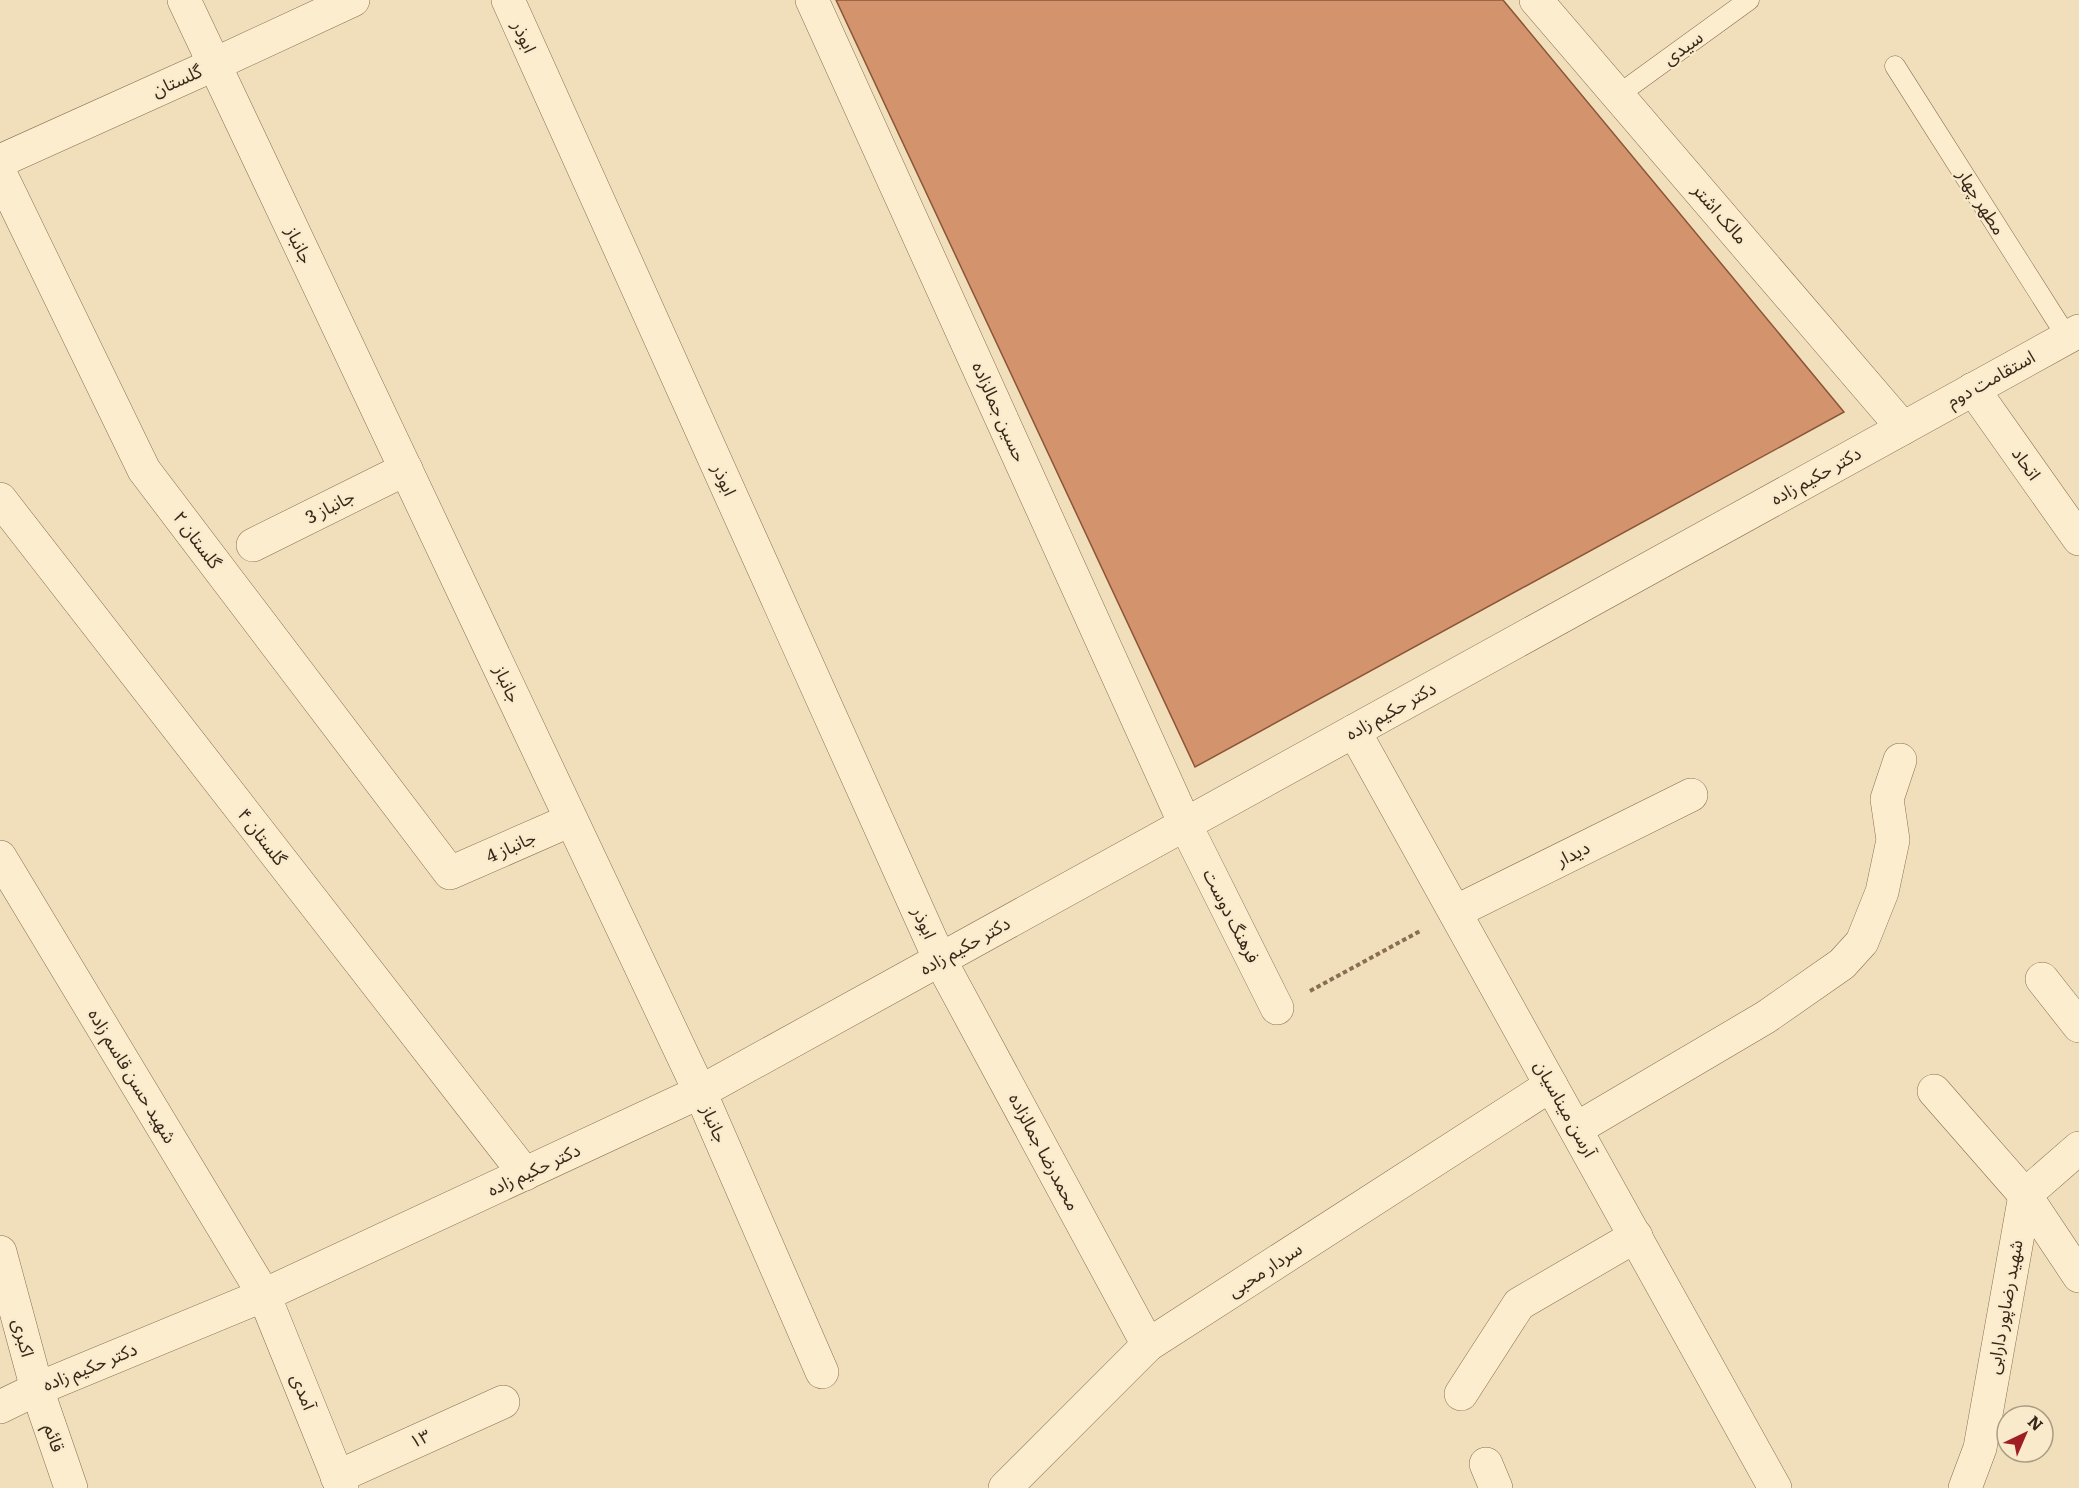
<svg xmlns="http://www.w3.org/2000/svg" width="2079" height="1488" viewBox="0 0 2079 1488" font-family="Literata,'Noto Sans Arabic',serif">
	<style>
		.building { fill: #d3946d; stroke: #8b5537; stroke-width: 1.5 }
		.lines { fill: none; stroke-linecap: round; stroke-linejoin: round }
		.service-casing { stroke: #8a6e53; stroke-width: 21 }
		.minor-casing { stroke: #8a6e53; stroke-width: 34 }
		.tertiary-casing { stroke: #8a6e53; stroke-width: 34 }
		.path { stroke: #8a6e53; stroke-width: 4; stroke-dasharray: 4.5 3; stroke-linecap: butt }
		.service { stroke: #fcedce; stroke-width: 20 }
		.minor { stroke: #fcedce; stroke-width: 33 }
		.tertiary { stroke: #fcedce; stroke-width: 33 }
		.labels { text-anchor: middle; stroke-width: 4.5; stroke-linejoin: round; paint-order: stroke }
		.street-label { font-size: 18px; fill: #37271a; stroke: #f8eacb }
	</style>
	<rect width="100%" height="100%" fill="#f1dfbb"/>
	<path class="building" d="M836,0H1503L1844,412L1195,767Z"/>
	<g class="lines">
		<g class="service-casing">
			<g id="service">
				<path d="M1895,66L2067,337"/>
				<path d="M1618,95L1749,0"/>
			</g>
		</g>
		<g class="minor-casing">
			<g id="minor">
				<path d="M508,0L940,960L1148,1345"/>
				<path d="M812,0L1185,824L1277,1008"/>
				<path d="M213,65L353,0"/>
				<path d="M0,173L144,470L450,873L571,820"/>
				<path d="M0,499L525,1174"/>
				<path d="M253,545L406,469"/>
				<path d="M0,857L264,1295L342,1488"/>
				<path d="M1455,912L1691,795"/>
				<path d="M2042,979L2079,1026"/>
				<path d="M1934,1091L2025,1195L2079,1276"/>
				<path d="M700,1092L822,1372"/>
				<path d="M1576,1129L1766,1017L1842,964L1862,942L1882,892L1893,840L1887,799L1900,760"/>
				<path d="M0,1252L37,1389L71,1488"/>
				<path d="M1461,1394L1519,1304L1636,1236"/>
				<path d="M1486,1464L1496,1488"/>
				<path d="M337,1477L503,1402"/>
				<path d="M1005,1488L1148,1345L1551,1085"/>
				<path d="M1965,1488L1980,1448L2025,1195L2079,1148"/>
			</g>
		</g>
		<g class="tertiary-casing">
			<g id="tertiary">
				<path d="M184,0L700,1092"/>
				<path d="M1536,0L1903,428"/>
				<path d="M0,161L213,65"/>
				<path d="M1973,389L2079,539"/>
				<path d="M1354,731L1775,1488"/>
				<path d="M0,1407L37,1389L264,1295L700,1092L2079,331"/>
			</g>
		</g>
		<path class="path" d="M1310,991L1422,930"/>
		<use href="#service" class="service"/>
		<use href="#minor" class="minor"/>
		<use href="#tertiary" class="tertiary"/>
	</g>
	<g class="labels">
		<g class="street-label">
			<text transform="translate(524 37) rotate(66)" y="6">ابوذر</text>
			<text transform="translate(1683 48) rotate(-36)" y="6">سیدی</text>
			<text transform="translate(177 81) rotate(-24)" y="6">گلستان</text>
			<text transform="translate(1981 202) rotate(58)" y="6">مطهر چهار</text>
			<text transform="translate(1720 214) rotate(49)" y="6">مالک اشتر</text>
			<text transform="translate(299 245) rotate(64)" y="6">جانباز</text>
			<text transform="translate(1991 379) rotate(-29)" y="6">استقامت دوم</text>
			<text transform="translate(999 412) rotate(66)" y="6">حسین جمالزاده</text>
			<text transform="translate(2026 464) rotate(55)" y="6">اتحاد</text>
			<text transform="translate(1816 476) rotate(-29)" y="6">دکتر حکیم زاده</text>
			<text transform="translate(724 480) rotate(66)" y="6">ابوذر</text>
			<text transform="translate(330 507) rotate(-27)" y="6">جانباز 3</text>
			<text transform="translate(197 540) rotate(53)" y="6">گلستان ۲</text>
			<text transform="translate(507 684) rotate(65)" y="6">جانباز</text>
			<text transform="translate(1391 711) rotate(-29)" y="6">دکتر حکیم زاده</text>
			<text transform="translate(262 837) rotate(52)" y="6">گلستان ۴</text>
			<text transform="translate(511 847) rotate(-24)" y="6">جانباز 4</text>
			<text transform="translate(1573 854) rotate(-26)" y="6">دیدار</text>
			<text transform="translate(1231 916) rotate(63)" y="6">فرهنگ دوست</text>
			<text transform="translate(924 923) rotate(66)" y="6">ابوذر</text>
			<text transform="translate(965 946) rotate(-29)" y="6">دکتر حکیم زاده</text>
			<text transform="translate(132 1076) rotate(59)" y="6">شهید حسن قاسم زاده</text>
			<text transform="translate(1565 1109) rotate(61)" y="6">آرسن میناسیان</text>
			<text transform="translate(714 1124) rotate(66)" y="6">جانباز</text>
			<text transform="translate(1044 1152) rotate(62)" y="6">محمدرضا جمالزاده</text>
			<text transform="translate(534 1170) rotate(-25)" y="6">دکتر حکیم زاده</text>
			<text transform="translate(1265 1270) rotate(-33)" y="6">سردار محبی</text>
			<text transform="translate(2005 1307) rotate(-80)" y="6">شهید رضاپور دارابی</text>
			<text transform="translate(23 1338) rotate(75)" y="6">اکبری</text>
			<text transform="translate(90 1367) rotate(-22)" y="6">دکتر حکیم زاده</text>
			<text transform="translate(303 1392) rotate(68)" y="6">آمدی</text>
			<text transform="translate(54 1438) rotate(71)" y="6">قائم</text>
			<text transform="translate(420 1439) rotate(-25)" y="6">۱۳</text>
		</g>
	</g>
	<g transform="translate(2025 1434) rotate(44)"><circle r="28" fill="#f8eacb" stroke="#ab9c84" stroke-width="1.5"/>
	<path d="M0-4.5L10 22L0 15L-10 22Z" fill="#9e1e24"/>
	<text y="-9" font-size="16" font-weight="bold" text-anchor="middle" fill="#37271a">N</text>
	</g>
</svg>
